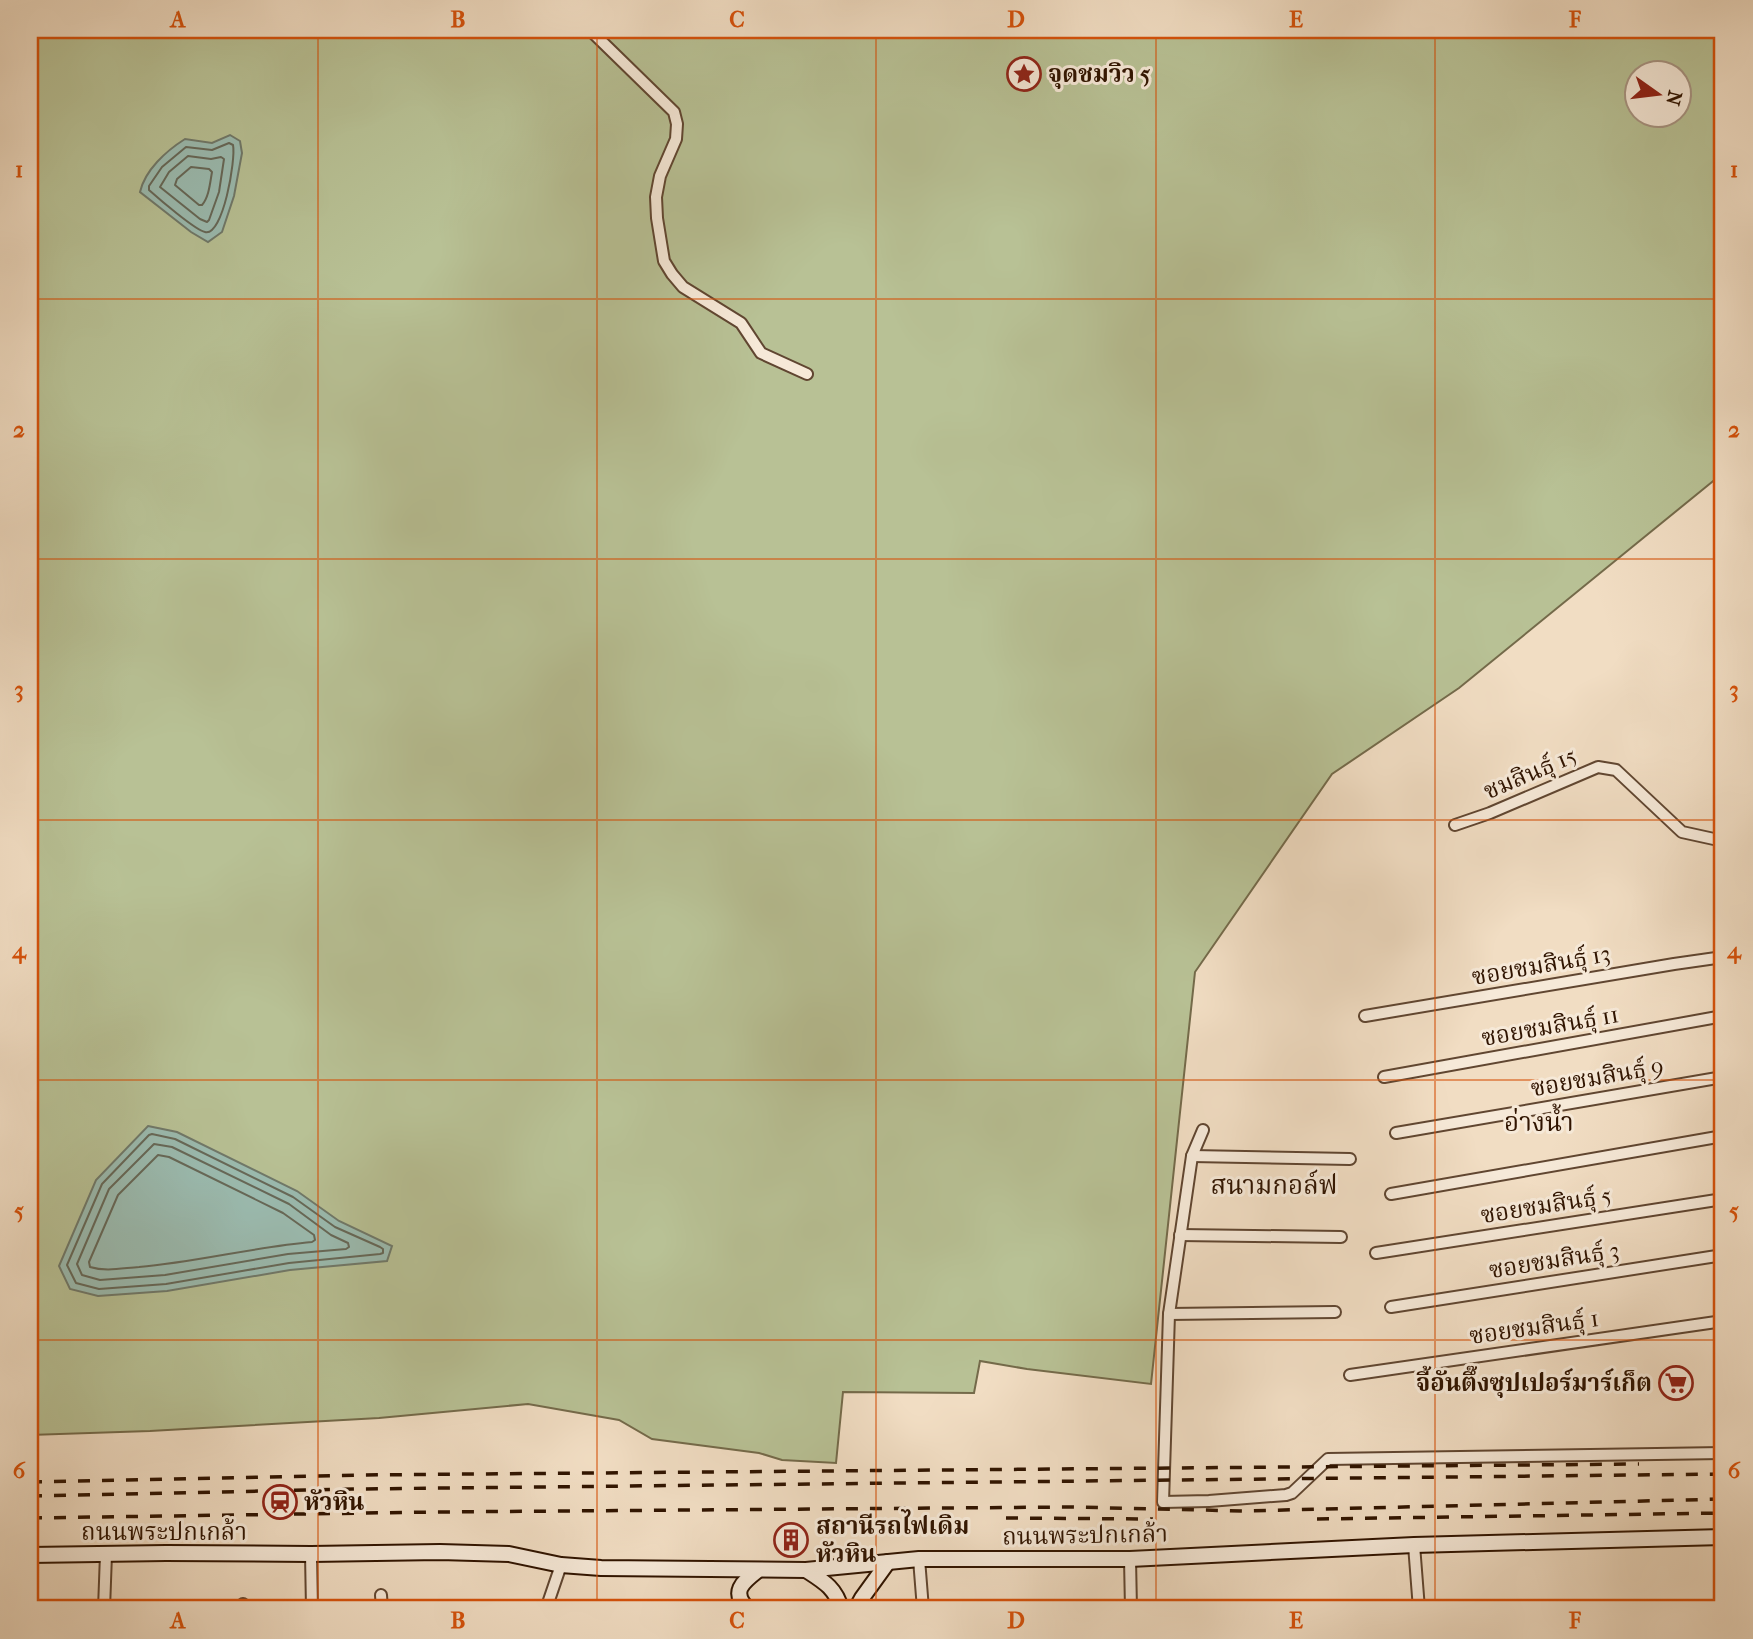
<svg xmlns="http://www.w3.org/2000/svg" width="1753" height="1639" viewBox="0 0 1753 1639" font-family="'IM FELL French Canon','Noto Serif Thai',serif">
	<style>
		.green { fill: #b8c195; stroke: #746a4a; stroke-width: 2; fill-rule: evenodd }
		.water { fill: #9bbcb1; stroke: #70796a; stroke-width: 2 }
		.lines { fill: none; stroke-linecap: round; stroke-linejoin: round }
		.shore { stroke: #666858; stroke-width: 2 }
		.street-casing { stroke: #604631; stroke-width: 14 }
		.secondary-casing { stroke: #301400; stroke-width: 18 }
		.street { stroke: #f6e9d8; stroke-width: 10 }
		.secondary { stroke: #f6e9d8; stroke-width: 14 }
		.rail { stroke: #301400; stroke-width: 3.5; stroke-dasharray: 12 12; stroke-linecap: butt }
		.grid { fill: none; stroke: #d6520b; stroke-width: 2; stroke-opacity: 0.55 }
		.labels { text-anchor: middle; stroke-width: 6; stroke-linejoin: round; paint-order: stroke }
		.poi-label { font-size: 24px; font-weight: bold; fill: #301400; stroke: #f6e9d8; text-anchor: start }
		.street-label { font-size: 24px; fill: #301400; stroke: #f6e9d8 }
		.neighbourhood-label { font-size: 26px; fill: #301400; stroke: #f6e9d8 }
		.neatline { fill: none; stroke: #d6520b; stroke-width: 2.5 }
		.grid-label { font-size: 23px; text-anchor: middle; font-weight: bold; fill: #d6520b }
	</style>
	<rect width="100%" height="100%" fill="#f1ddc3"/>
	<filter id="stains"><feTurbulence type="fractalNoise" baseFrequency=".00286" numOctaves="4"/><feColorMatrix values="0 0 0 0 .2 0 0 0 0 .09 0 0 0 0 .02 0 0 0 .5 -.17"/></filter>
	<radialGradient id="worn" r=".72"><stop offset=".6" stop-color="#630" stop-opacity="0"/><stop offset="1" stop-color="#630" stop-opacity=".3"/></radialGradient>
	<path class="green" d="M30,30H1723V473L1459,688L1332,774L1195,972L1151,1384L1027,1369L980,1361L974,1393L843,1392L836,1463L782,1460L759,1453L652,1439L619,1420L528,1404L379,1418L150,1431L30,1435ZM1638,74H1680V116H1638Z"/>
	<g class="water">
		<path d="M230,135L240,141L242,153L234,196L222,232L208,242L191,232L140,192C145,170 166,151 185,139L212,143Z"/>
		<path d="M148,1126L177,1132L297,1191L339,1221L392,1246L387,1261L290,1270L167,1291L98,1296L70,1289L59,1266L96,1180Z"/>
	</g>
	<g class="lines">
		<g class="shore">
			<path d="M229,143L233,145C236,159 223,237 205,232C195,230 158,198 149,190V186L162,167L186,147L212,150Z"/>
			<path d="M188,156L211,159L221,157L224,159L219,192L209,220L207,222L200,219L160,187L169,172Z"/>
			<path d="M191,167L209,169L212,172C210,183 209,197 202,205H199L175,185L177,179Z"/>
			<path d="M152,1134L175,1139L293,1197L335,1227L380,1247L383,1249V1253L380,1254L289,1263L166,1284L99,1289L76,1283L67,1265L102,1184L149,1135Z"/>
			<path d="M154,1144L172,1147L289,1204L331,1235L348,1243L349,1247L346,1249L288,1254L165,1275L100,1280L82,1275L77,1264L109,1189Z"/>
			<path d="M158,1155L169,1157L283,1213L314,1235L315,1240L312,1242C254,1247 197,1262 139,1267C123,1268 106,1272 90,1267L89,1262L118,1195Z"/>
		</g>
		<g class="street-casing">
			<g id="street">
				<path d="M590,30L674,112L677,124L676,139L660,176L656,197L657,218L664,261L672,274L683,287L741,323L761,353L807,374"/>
				<path d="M1455,825L1490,813L1598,767L1616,770L1682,832L1723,841"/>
				<path d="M1365,1016L1674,964L1723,957"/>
				<path d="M1384,1077L1723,1016"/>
				<path d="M1203,1130L1192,1156L1169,1314L1163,1502L1209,1501L1286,1495L1292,1493L1328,1459L1723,1453"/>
				<path d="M1396,1133L1723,1077"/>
				<path d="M1192,1156L1350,1159"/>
				<path d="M1391,1194L1723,1136"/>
				<path d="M1180,1235L1341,1237"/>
				<path d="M1376,1253L1723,1199"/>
				<path d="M1391,1307L1723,1255"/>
				<path d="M1169,1314L1335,1312"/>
				<path d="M1350,1375L1723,1321"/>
				<path d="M1414,1545L1419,1609"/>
				<path d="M311,1554L312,1609"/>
				<path d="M919,1559L923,1609"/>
				<path d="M1130,1559L1131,1609"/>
				<path d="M381,1595L382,1609"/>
				<path d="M243,1604V1609"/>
				<path d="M104,1609L106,1554"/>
				<path d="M546,1609L561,1565"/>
			</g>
		</g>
		<g class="secondary-casing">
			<g id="secondary">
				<path d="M30,1555L166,1553L311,1554L440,1552L509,1554L561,1565L601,1568L806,1570L919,1559H1130L1414,1545L1723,1537"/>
				<path d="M806,1570C823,1581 836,1588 841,1609"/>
				<path d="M748,1609C730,1592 743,1582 757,1571"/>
				<path d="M856,1609L862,1598L888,1562"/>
			</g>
		</g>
		<use href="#street" class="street"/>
		<use href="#secondary" class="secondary"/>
		<g class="rail">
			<path d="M30,1482L360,1475L1639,1464"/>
			<path d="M30,1496L357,1489L1723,1474"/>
			<path d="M30,1518L437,1512L1071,1507L1245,1511L1723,1499"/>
			<path d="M1006,1518L1153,1519"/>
			<path d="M1317,1519L1723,1513"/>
		</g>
	</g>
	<path class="grid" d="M318,30V1609M597,30V1609M876,30V1609M1156,30V1609M1435,30V1609M30,299H1723M30,559H1723M30,820H1723M30,1080H1723M30,1340H1723"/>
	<defs>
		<g id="sight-ring" transform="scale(1.75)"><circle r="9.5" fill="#f6e9d8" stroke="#8f2418" stroke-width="1.5"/><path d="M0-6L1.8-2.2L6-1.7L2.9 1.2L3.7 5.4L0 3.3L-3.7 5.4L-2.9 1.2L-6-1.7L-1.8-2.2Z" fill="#8f2418"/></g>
		<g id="supermarket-ring" transform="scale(1.75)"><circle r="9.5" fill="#f6e9d8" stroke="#8f2418" stroke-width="1.5"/><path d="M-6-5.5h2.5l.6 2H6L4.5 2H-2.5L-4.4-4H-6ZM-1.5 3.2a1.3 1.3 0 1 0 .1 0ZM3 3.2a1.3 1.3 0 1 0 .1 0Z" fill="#8f2418"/></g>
		<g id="station-ring" transform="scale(1.75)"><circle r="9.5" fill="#f6e9d8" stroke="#8f2418" stroke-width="1.5"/><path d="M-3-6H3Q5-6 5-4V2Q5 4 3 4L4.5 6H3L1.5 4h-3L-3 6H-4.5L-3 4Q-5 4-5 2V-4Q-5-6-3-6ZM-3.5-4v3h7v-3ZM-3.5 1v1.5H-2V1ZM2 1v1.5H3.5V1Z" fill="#8f2418"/></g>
		<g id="building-ring" transform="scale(1.75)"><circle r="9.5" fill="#f6e9d8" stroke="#8f2418" stroke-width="1.5"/><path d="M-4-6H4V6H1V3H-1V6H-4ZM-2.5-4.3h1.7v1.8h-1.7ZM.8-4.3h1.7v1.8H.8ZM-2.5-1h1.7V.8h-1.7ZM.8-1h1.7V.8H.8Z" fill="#8f2418"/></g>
	</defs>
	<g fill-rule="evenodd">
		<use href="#sight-ring" x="1024" y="74"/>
		<use href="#supermarket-ring" x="1676" y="1383"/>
		<use href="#station-ring" x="280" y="1502"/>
		<use href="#building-ring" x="791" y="1540"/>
	</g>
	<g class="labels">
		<g class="poi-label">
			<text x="1048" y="82">จุดชมวิว 5</text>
			<text x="1652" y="1391" text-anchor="end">จี้อันตึ๊งซุปเปอร์มาร์เก็ต</text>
			<text x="304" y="1510">หัวหิน</text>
			<text x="816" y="1534">สถานีรถไฟเดิม<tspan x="816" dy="28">หัวหิน</tspan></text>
		</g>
		<g class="street-label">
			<text transform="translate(1530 773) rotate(-23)" y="8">ชมสินธุ์ 15</text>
			<text transform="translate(1541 965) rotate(-10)" y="8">ซอยชมสินธุ์ 13</text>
			<text transform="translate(1550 1026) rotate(-10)" y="8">ซอยชมสินธุ์ 11</text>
			<text transform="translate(1597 1077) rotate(-10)" y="8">ซอยชมสินธุ์ 9</text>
			<text transform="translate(1546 1205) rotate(-9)" y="8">ซอยชมสินธุ์ 5</text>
			<text transform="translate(1554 1260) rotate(-9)" y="8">ซอยชมสินธุ์ 3</text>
			<text transform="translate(1534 1327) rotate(-8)" y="8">ซอยชมสินธุ์ 1</text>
			<text x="164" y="1540">ถนนพระปกเกล้า</text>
			<text transform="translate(1085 1535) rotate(-1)" y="8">ถนนพระปกเกล้า</text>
		</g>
		<g class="neighbourhood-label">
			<text x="1539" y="1131">อ่างน้ำ</text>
			<text x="1274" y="1194">สนามกอล์ฟ</text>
		</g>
	</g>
	<rect width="1753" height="1639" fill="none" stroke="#f1ddc3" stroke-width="77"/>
	<g transform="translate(1658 94) rotate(104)"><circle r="33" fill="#f6e9d8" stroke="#a79482" stroke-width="2"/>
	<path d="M0-5L12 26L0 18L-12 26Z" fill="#8f2418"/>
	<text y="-10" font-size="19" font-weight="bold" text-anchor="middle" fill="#301400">N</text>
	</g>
	<rect x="38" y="38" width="1676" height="1562" class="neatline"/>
	<g class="grid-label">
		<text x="178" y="27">A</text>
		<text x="458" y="27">B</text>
		<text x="737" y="27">C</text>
		<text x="1016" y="27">D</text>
		<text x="1296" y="27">E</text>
		<text x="1575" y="27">F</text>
		<text x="19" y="177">1</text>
		<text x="1734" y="177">1</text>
		<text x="19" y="437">2</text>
		<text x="1734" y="437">2</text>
		<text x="19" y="697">3</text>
		<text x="1734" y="697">3</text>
		<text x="19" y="958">4</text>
		<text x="1734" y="958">4</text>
		<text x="19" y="1218">5</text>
		<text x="1734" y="1218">5</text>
		<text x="19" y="1478">6</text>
		<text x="1734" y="1478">6</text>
		<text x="178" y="1628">A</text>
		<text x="458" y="1628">B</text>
		<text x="737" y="1628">C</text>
		<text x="1016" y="1628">D</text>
		<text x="1296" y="1628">E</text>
		<text x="1575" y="1628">F</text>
	</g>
	<rect width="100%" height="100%" filter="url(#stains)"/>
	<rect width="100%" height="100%" fill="url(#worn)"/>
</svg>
